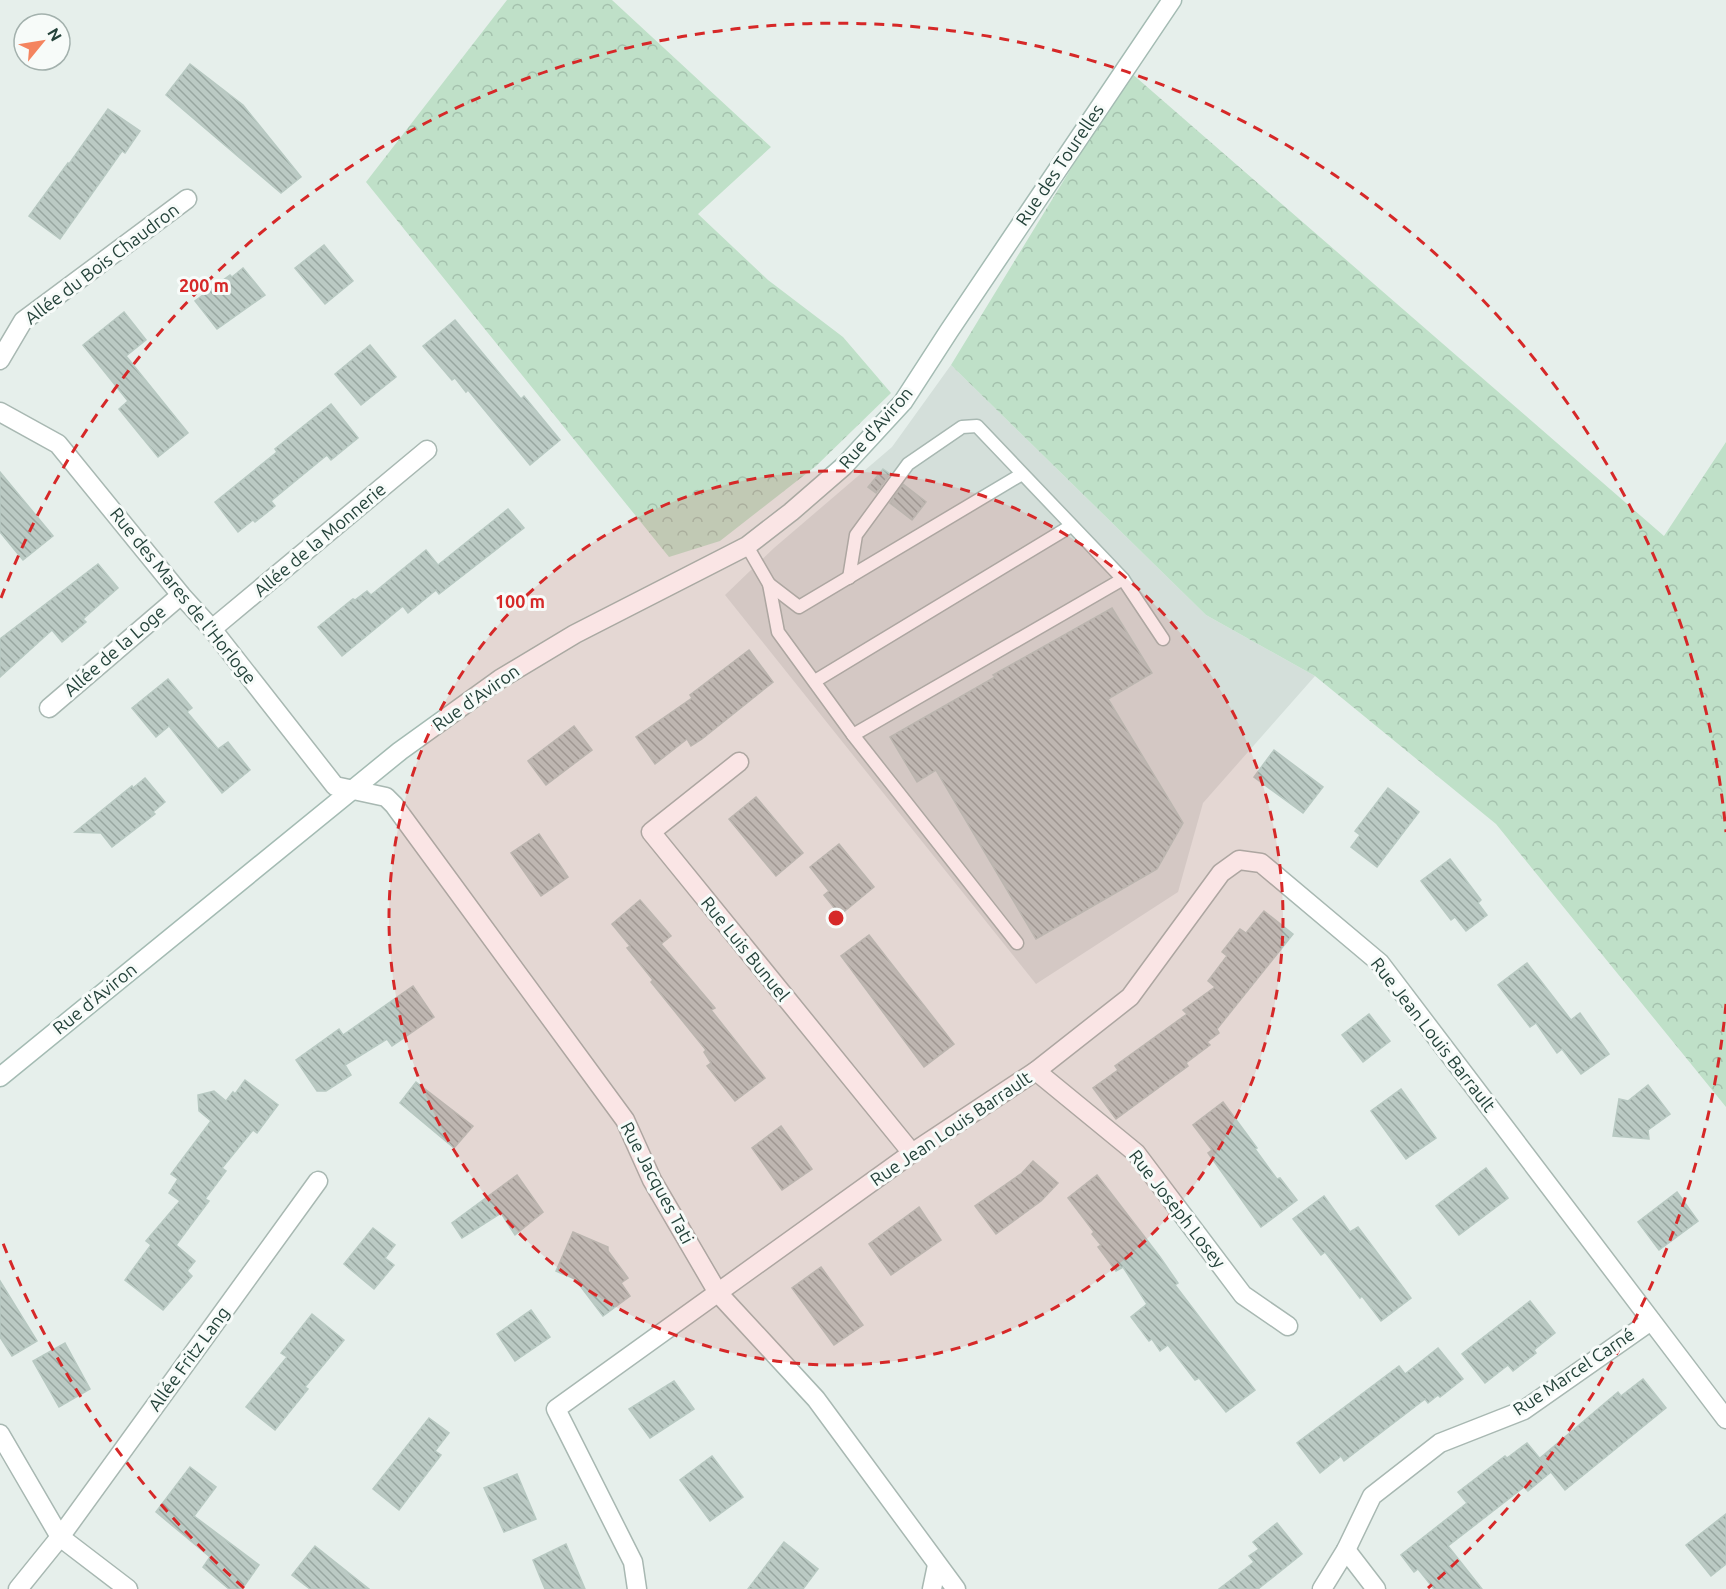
<svg xmlns="http://www.w3.org/2000/svg" width="1726" height="1589" viewBox="0 0 1726 1589" font-family="Ubuntu,sans-serif">
	<style>
		.built { fill: #d4dfda }
		.forest { fill: url(#forest-crowns) }
		.building { fill: url(#building-back-hatch); stroke: #b8c9c2; stroke-width: 1.5 }
		.lines { fill: none; stroke-linecap: round; stroke-linejoin: round }
		.lane-casing { stroke: #a8b8b2; stroke-width: 15 }
		.street-casing { stroke: #a8b8b2; stroke-width: 21 }
		.secondary-casing { stroke: #a4bbb3; stroke-width: 21 }
		.lane { stroke: #fff; stroke-width: 12 }
		.street { stroke: #fff; stroke-width: 18 }
		.secondary { stroke: #fff; stroke-width: 18 }
		.ring { fill: none; stroke: #d62828; stroke-width: 3; stroke-dasharray: 10 8 }
		.labels { text-anchor: middle; stroke-width: 6; stroke-linejoin: round; paint-order: stroke }
		.street-label { font-size: 18px; fill: #24423a; stroke: #f7fbf9 }
		.centre { fill: #d62828; stroke: #f7fbf9; stroke-width: 3 }
		.ring-label { font-size: 18px; text-anchor: middle; font-weight: bold; fill: #d62828; stroke: #f7fbf9; stroke-width: 6; stroke-linejoin: round; paint-order: stroke }
	</style>
	<defs>
		<pattern id="forest-crowns" width="20" height="18" patternUnits="userSpaceOnUse" patternTransform="scale(1.5)"><rect width="20" height="18" fill="#bfe0c8"/><path d="M2 6a3 3 0 1 1 6 0M12 15a3 3 0 1 1 6 0" fill="none" stroke="#a4c1ad"/></pattern>
		<pattern id="building-back-hatch" width="6" height="6" patternUnits="userSpaceOnUse" patternTransform="scale(1.5)"><rect width="6" height="6" fill="#bbcac4"/><path d="M-1 5l2 2M0 0l6 6M5-1l2 2" fill="none" stroke="#98a6a0"/></pattern>
	</defs>
	<rect width="100%" height="100%" fill="#e6efeb"/>
	<path class="built" d="M951,365L1206,615L1315,676L1203,803L1178,892L1036,984L725,595L774,548L892,447Z"/>
	<g class="forest">
		<path d="M507,0H612L771,147L698,214L768,280L843,337L891,393L816,466L720,541L669,557L366,182Z"/>
		<path d="M1130,72L1664,536L1726,442V1107L1496,824L1315,676L1206,615L951,365Z"/>
	</g>
	<g class="building">
		<path d="M190,64L243,105L301,177L281,193L166,95Z"/>
		<path d="M108,109L140,131L125,153L122,151L60,239L29,216L68,163L69,164Z"/>
		<path d="M324,245L353,281L325,304L295,268Z"/>
		<path d="M243,268L265,295L217,329L195,301L230,275L232,277Z"/>
		<path d="M124,312L146,340L126,356L188,433L158,457L119,409L128,401L83,345Z"/>
		<path d="M455,320L521,399L524,396L560,440L530,465L468,390L466,392L455,378L452,380L423,346Z"/>
		<path d="M370,345L396,377L361,405L335,374Z"/>
		<path d="M331,404L358,438L331,460L327,455L271,501L275,506L255,522L253,520L238,532L215,502L277,452L275,449Z"/>
		<path d="M883,469L890,474L876,493L868,487Z"/>
		<path d="M0,472L53,536L23,560L0,532Z"/>
		<path d="M903,484L926,502L912,520L890,503Z"/>
		<path d="M508,509L524,528L439,594L436,590L408,613L403,606L342,656L318,627L353,599L355,600L367,591L371,595L426,550L438,565Z"/>
		<path d="M98,564L118,588L83,619L86,622L62,642L52,630L0,677V639Z"/>
		<path d="M1112,608L1152,673L1108,699L1183,823L1157,869L1036,939L936,770L917,782L890,737L995,677L993,675Z"/>
		<path d="M749,650L773,682L702,739L691,746L687,739L655,764L636,737L692,698L690,695Z"/>
		<path d="M168,679L192,708L187,712L218,749L228,742L250,770L222,793L169,726L156,737L132,708Z"/>
		<path d="M574,726L592,750L546,785L528,761Z"/>
		<path d="M1274,750L1323,787L1303,813L1254,777Z"/>
		<path d="M145,778L165,802L153,812L155,814L112,847L101,833L75,832L132,786L133,788Z"/>
		<path d="M1388,788L1419,812L1377,867L1351,847L1360,835L1355,831Z"/>
		<path d="M756,797L803,853L776,876L729,819Z"/>
		<path d="M539,834L568,877L541,896L511,853Z"/>
		<path d="M839,844L874,887L840,915L824,895L829,891L810,867Z"/>
		<path d="M1450,859L1481,900L1478,903L1487,915L1466,931L1455,917L1451,920L1421,881Z"/>
		<path d="M640,900L671,936L661,944L715,1008L711,1010L765,1078L735,1101L707,1066L711,1063L704,1052L706,1050L651,982L653,980L627,948L630,946L612,924Z"/>
		<path d="M1264,911L1293,934L1217,1029L1219,1033L1207,1042L1210,1045L1186,1063L1188,1066L1116,1119L1093,1088L1118,1070L1115,1066L1187,1014L1183,1010L1215,987L1208,981L1227,956L1222,952L1240,929L1246,933Z"/>
		<path d="M869,935L954,1044L924,1067L841,956Z"/>
		<path d="M1527,963L1571,1020L1580,1013L1609,1054L1581,1074L1562,1049L1557,1053L1536,1023L1530,1027L1498,985Z"/>
		<path d="M413,986L434,1017L392,1046L387,1039L345,1065L351,1075L326,1091H317L296,1060L339,1029L343,1035Z"/>
		<path d="M1369,1014L1390,1041L1363,1062L1342,1035Z"/>
		<path d="M245,1080L278,1105L257,1133L253,1130L222,1168L226,1171L205,1199L209,1201L176,1245L195,1261L187,1271L192,1276L163,1310L125,1280L151,1245L146,1241L180,1201L169,1193L178,1179L171,1174L211,1121L199,1111L198,1095L214,1091L226,1101L233,1092L235,1094Z"/>
		<path d="M416,1082L473,1126L454,1148L400,1103Z"/>
		<path d="M1648,1085L1670,1114L1648,1130L1649,1139L1613,1136L1619,1099L1628,1101Z"/>
		<path d="M1401,1089L1436,1138L1406,1159L1371,1111Z"/>
		<path d="M1223,1102L1257,1148L1255,1149L1277,1179L1280,1178L1297,1200L1261,1227L1208,1153L1212,1150L1193,1125Z"/>
		<path d="M781,1126L812,1169L782,1190L752,1148Z"/>
		<path d="M1033,1161L1058,1183L1041,1201L996,1234L975,1206L1022,1173Z"/>
		<path d="M1486,1168L1508,1198L1459,1235L1436,1206Z"/>
		<path d="M517,1175L543,1212L515,1235L501,1213L462,1238L452,1223Z"/>
		<path d="M1097,1175L1160,1257L1178,1283L1175,1285L1255,1390L1226,1412L1199,1378L1195,1380L1168,1345L1160,1351L1152,1339L1149,1341L1131,1317L1147,1304L1123,1267L1116,1271L1098,1247L1101,1245L1092,1234L1094,1232L1068,1198Z"/>
		<path d="M1677,1192L1698,1221L1659,1250L1638,1222Z"/>
		<path d="M1324,1196L1350,1232L1358,1227L1411,1298L1381,1321L1362,1296L1360,1298L1325,1252L1321,1255L1293,1219Z"/>
		<path d="M919,1207L941,1240L891,1275L869,1244Z"/>
		<path d="M373,1228L395,1245L385,1258L394,1265L374,1289L344,1264Z"/>
		<path d="M573,1232L608,1247V1251L628,1278L621,1283L630,1296L603,1316L575,1279L556,1271Z"/>
		<path d="M821,1267L863,1325L834,1345L792,1288Z"/>
		<path d="M0,1281L37,1341L12,1356L0,1337Z"/>
		<path d="M1530,1301L1555,1333L1534,1350L1536,1353L1513,1371L1508,1365L1485,1383L1462,1354Z"/>
		<path d="M531,1310L550,1337L515,1361L497,1334Z"/>
		<path d="M312,1314L344,1340L305,1387L308,1389L275,1430L246,1407L287,1357L281,1353Z"/>
		<path d="M65,1343L90,1389L59,1407L33,1361Z"/>
		<path d="M1438,1348L1463,1379L1440,1397L1438,1395L1428,1403L1425,1399L1344,1461L1341,1456L1320,1473L1297,1443L1399,1366L1405,1374Z"/>
		<path d="M1643,1379L1666,1408L1565,1490L1540,1458L1618,1392L1621,1396Z"/>
		<path d="M674,1381L694,1409L650,1438L629,1409Z"/>
		<path d="M429,1418L449,1433L435,1451L441,1455L399,1510L373,1489Z"/>
		<path d="M1527,1443L1551,1472L1528,1491L1524,1487L1448,1546L1482,1589H1434L1418,1569L1414,1572L1401,1555L1467,1503L1458,1492L1505,1456L1507,1458Z"/>
		<path d="M712,1456L743,1497L710,1521L680,1480Z"/>
		<path d="M190,1467L216,1487L194,1516L259,1565L242,1589H229L203,1567L210,1557L156,1512Z"/>
		<path d="M517,1474L536,1519L504,1532L484,1488Z"/>
		<path d="M1726,1514V1564L1711,1576L1686,1545Z"/>
		<path d="M1277,1523L1302,1554L1258,1589H1219L1254,1562L1249,1556L1259,1549L1253,1542Z"/>
		<path d="M784,1542L818,1569L803,1589H748Z"/>
		<path d="M566,1544L585,1589H545L533,1560Z"/>
		<path d="M315,1546L369,1589H310L292,1575Z"/>
	</g>
	<g class="lines">
		<g class="lane-casing">
			<g id="lane">
				<path d="M747,546L769,584L778,632L853,735L1017,943"/>
				<path d="M849,578L856,535L908,464L962,427L977,426L1123,579L1163,639"/>
				<path d="M769,584L799,607L1022,474"/>
				<path d="M815,681L1071,526"/>
				<path d="M853,735L1123,579"/>
			</g>
		</g>
		<g class="street-casing">
			<g id="street">
				<path d="M0,360L23,321L187,199"/>
				<path d="M0,412L58,444L181,595L212,629L335,786L386,797L394,805L625,1120L652,1180L718,1293L816,1399L956,1589"/>
				<path d="M212,629L427,450"/>
				<path d="M49,708L181,595"/>
				<path d="M739,762L651,832L912,1153"/>
				<path d="M1036,1071L1136,1153L1243,1295L1288,1326"/>
				<path d="M0,1434L60,1537L128,1589"/>
				<path d="M1346,1550L1376,1589"/>
				<path d="M18,1589L60,1537L318,1181"/>
				<path d="M637,1589L633,1562L556,1409L912,1153L1036,1071L1130,997L1221,873L1239,860L1261,863L1380,963L1726,1419"/>
				<path d="M932,1589L937,1565"/>
				<path d="M1322,1589L1346,1550L1372,1496L1440,1443L1524,1410L1651,1321"/>
			</g>
		</g>
		<g class="secondary-casing">
			<path id="secondary" d="M0,1077L400,751L500,679L575,634L747,546L791,512L844,466L903,402L949,331L1172,0"/>
		</g>
		<use href="#lane" class="lane"/>
		<use href="#street" class="street"/>
		<use href="#secondary" class="secondary"/>
	</g>
	<circle cx="836" cy="918" r="447" fill="#d62828" fill-opacity=".12"/>
	<g class="ring">
		<circle cx="836" cy="918" r="447"/>
		<path d="M1726 1004A894 894 0 0 1 1428 1588M244 1588A894 894 0 0 1 1 1238M1 598A894 894 0 0 1 1726 832"/>
	</g>
	<g class="labels">
		<g class="street-label">
			<text transform="translate(1060 165) rotate(-56)" y="6">Rue des Tourelles</text>
			<text transform="translate(102 264) rotate(-37)" y="6">Allée du Bois Chaudron</text>
			<text transform="translate(876 428) rotate(-49)" y="6">Rue d'Aviron</text>
			<text transform="translate(320 540) rotate(-40)" y="6">Allée de la Monnerie</text>
			<text transform="translate(183 596) rotate(51)" y="6">Rue des Mares de l'Horloge</text>
			<text transform="translate(115 651) rotate(-41)" y="6">Allée de la Loge</text>
			<text transform="translate(476 698) rotate(-35)" y="6">Rue d'Aviron</text>
			<text transform="translate(745 949) rotate(51)" y="6">Rue Luis Bunuel</text>
			<text transform="translate(95 999) rotate(-39)" y="6">Rue d'Aviron</text>
			<text transform="translate(1433 1035) rotate(52)" y="6">Rue Jean Louis Barrault</text>
			<text transform="translate(951 1129) rotate(-34)" y="6">Rue Jean Louis Barrault</text>
			<text transform="translate(657 1183) rotate(62)" y="6">Rue Jacques Tati</text>
			<text transform="translate(1177 1209) rotate(52)" y="6">Rue Joseph Losey</text>
			<text transform="translate(189 1359) rotate(-54)" y="6">Allée Fritz Lang</text>
			<text transform="translate(1574 1372) rotate(-34)" y="6">Rue Marcel Carné</text>
		</g>
	</g>
	<circle cx="836" cy="918" r="9" class="centre"/>
	<g class="ring-label">
		<text x="204" y="292">200 m</text>
		<text x="520" y="608">100 m</text>
	</g>
	<g transform="translate(42 42) rotate(60)"><circle r="28" fill="#f7fbf9" stroke="#a3b1ad" stroke-width="1.5"/>
	<path d="M0-4.5L10 22L0 15L-10 22Z" fill="#f4845f"/>
	<text y="-9" font-size="16" font-weight="bold" text-anchor="middle" fill="#24423a">N</text>
	</g>
</svg>
